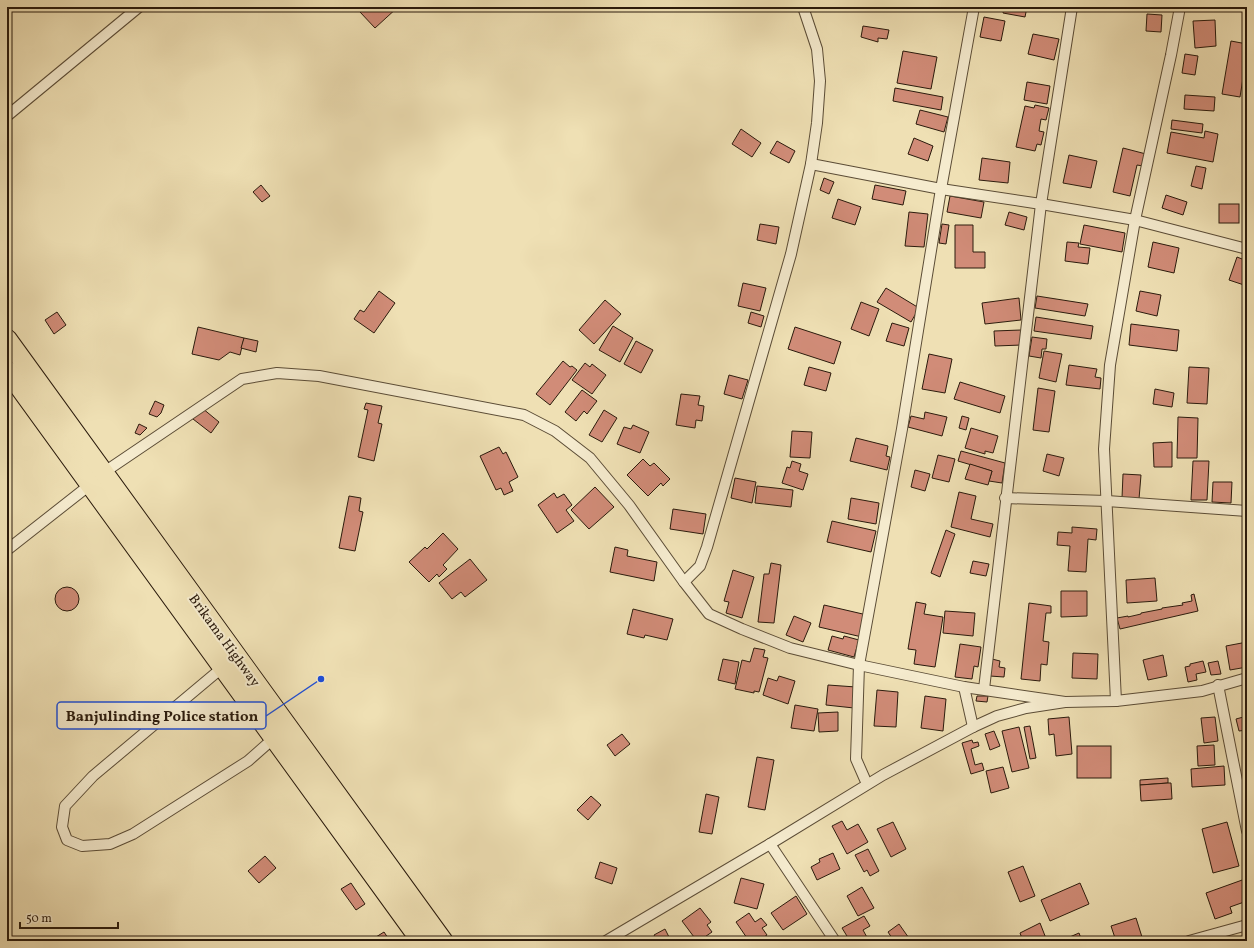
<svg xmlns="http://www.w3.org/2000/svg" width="1254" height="948" viewBox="0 0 1254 948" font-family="Vollkorn,serif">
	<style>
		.building { fill: #d18c78; stroke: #2a1a0c }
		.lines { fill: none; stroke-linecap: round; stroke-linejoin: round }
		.street-casing { stroke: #5b4c36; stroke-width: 12 }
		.highway-casing { stroke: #2a1a0c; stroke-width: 21 }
		.street { stroke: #f5ebce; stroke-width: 10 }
		.highway { stroke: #efe0b4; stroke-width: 19 }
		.labels { text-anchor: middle; stroke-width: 4; stroke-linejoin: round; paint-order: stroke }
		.street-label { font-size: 14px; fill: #2a1a0c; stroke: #f5ebce }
		.leader { fill: none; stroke: #1d4ed8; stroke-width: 1.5 }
		.callout-dot { fill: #1d4ed8; stroke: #f5ebce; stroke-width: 1.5 }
		.callout { fill: #f5ebce; stroke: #1d4ed8; stroke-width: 1.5 }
		.callout-label { font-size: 15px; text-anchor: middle; font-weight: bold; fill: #2a1a0c }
	</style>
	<rect width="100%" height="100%" fill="#efe0b4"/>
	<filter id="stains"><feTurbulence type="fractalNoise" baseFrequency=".005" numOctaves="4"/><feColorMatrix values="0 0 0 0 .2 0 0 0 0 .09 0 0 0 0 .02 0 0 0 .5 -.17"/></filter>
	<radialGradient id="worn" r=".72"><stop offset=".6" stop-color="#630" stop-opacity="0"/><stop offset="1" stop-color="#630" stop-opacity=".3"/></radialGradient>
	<g class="building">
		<path d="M365,7H398L375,28L360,12Z"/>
		<path d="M1004,7H1027L1025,17L1003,13Z"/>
		<path d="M1147,14L1162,15L1161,32L1146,31Z"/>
		<path d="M984,17L1005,21L1001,41L980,37Z"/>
		<path d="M1215,20L1216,46L1195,48L1193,21Z"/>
		<path d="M863,26L889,30L887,39L878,38V42L861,37Z"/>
		<path d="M1033,34L1059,39L1054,60L1028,54Z"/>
		<path d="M1231,41L1247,44V53L1240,97L1222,94Z"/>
		<path d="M903,51L937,57L931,89L897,83Z"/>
		<path d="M1185,54L1198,56L1195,75L1182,73Z"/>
		<path d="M1027,82L1050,86L1047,104L1024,100Z"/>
		<path d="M895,88L943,97L941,110L893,101Z"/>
		<path d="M1185,95L1215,97L1214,111L1184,109Z"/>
		<path d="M1035,105L1049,108L1046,120L1041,119L1039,131L1044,132L1041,145L1037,144L1035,151L1016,147L1025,106L1034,108Z"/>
		<path d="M920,110L948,117L944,132L916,124Z"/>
		<path d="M1172,120L1203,124L1202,133L1171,129Z"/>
		<path d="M741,129L761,143L752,157L732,144Z"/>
		<path d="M1205,131L1218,134L1213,162L1167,153L1171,132L1204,138Z"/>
		<path d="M914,138L933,146L928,161L908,154Z"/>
		<path d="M777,141L795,151L789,163L770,153Z"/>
		<path d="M1123,148L1146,154L1143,166L1137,165L1130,196L1113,192Z"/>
		<path d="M1069,155L1097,161L1091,188L1063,183Z"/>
		<path d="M982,158L1010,162L1008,183L979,180Z"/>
		<path d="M1196,166L1206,168L1202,189L1191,186Z"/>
		<path d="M824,178L834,182L829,194L820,190Z"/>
		<path d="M261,185L270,196L262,202L253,192Z"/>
		<path d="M875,185L906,191L903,205L872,199Z"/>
		<path d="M1166,195L1187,202L1183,215L1162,208Z"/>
		<path d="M950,196L984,202L981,218L947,212Z"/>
		<path d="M838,199L861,207L855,225L832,218Z"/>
		<rect x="1219" y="204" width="20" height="19"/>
		<path d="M909,212L928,214L924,247L905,246Z"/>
		<path d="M1009,212L1027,217L1024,230L1005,225Z"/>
		<path d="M760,224L779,227L776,244L757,240Z"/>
		<path d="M942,224L949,225L946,244L939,243Z"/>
		<path d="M955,225H973V252H985V268H955Z"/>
		<path d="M1084,225L1125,233L1122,252L1080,244Z"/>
		<path d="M1067,242L1079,243L1078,247L1090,248L1088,264L1065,261Z"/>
		<path d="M1153,242L1179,248L1174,273L1148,267Z"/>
		<path d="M1237,257L1247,261V286L1229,280Z"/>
		<path d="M743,283L766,288L760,311L738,306Z"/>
		<path d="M886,288L919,308L911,322L877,302Z"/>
		<path d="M379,291L395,303L374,333L354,319L360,310L364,312Z"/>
		<path d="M1140,291L1161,295L1157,316L1136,311Z"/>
		<path d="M1037,296L1088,304L1085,316L1035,308Z"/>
		<path d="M1019,298L1021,320L985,324L982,303Z"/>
		<path d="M605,300L621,314L594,344L579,330Z"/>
		<path d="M861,302L879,309L869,336L851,329Z"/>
		<path d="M57,312L66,325L54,334L45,320Z"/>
		<path d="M751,312L764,316L761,327L748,323Z"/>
		<path d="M1036,317L1093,326L1091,339L1034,331Z"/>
		<path d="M892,323L909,328L904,346L886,341Z"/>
		<path d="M1131,324L1179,330L1177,351L1129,345Z"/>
		<path d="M613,326L633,338L620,362L599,350Z"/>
		<path d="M198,327L244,338L240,355L230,352L219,360L192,354Z"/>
		<path d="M795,327L841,342L834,364L788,349Z"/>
		<path d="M1021,330L1022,345L995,346L994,331Z"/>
		<path d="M1032,337L1047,339L1046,349H1042L1041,358L1029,356Z"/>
		<path d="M244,338L258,341L256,352L241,348Z"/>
		<path d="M636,341L653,350L641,373L624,364Z"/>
		<path d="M1044,351L1062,354L1056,382L1039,378Z"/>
		<path d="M929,354L952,359L945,393L922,389Z"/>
		<path d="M563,361L570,367L572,366L577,370L550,405L536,394Z"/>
		<path d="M585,363L590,367L592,364L606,375L592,394L572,380Z"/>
		<path d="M1069,365L1097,369L1095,377L1101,378L1100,389L1066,385Z"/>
		<path d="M809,367L831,373L826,391L804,385Z"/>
		<path d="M1189,367L1209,368L1207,404L1187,403Z"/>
		<path d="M729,375L748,380L742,399L724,394Z"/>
		<path d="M960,382L1005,396L1000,413L954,399Z"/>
		<path d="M1038,388L1055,391L1049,432L1033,430Z"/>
		<path d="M1155,389L1174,393L1172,407L1153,404Z"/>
		<path d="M582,390L597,401L587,414L584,411L576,421L565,412Z"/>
		<path d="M681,394L700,396L698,405L704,406L702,421L696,420L695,428L676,425Z"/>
		<path d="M155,401L164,405L161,413L157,417L149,414Z"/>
		<path d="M366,403L382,406L378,423L382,424L374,461L358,457L368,410L364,409Z"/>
		<path d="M202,408L219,422L211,433L193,419Z"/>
		<path d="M604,410L617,418L602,442L589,435Z"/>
		<path d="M925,412L947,417L942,436L908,427L911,416L924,419Z"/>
		<path d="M962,416L969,418L966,430L959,428Z"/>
		<path d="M1178,417L1198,418L1197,458H1177Z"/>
		<path d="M139,424L147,428L140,435L135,433Z"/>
		<path d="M633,425L649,432L640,453L617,444L624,427L631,429Z"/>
		<path d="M971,428L998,436L993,453L985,451V454L965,448Z"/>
		<path d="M792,431L812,432L810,458L790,457Z"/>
		<path d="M856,438L888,446L886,456L890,457L887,470L850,461Z"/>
		<path d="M1172,442V467H1154L1153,443Z"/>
		<path d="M499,447L503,454L506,452L518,477L509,482L513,491L504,495L501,488L496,490L480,456Z"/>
		<path d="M961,451L1005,463L1002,483L989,481L992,471L958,461Z"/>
		<path d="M1047,454L1064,458L1059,476L1043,471Z"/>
		<path d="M938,455L955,459L949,482L932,478Z"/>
		<path d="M643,459L650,466L654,463L670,479L663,486L661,483L648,496L627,475Z"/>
		<path d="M792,461L801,464L799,471L808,474L803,490L782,483L787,467L790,468Z"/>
		<path d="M1193,461H1209L1207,500H1191Z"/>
		<path d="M970,464L992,471L988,485L965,479Z"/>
		<path d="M915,470L930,474L925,491L911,487Z"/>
		<path d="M1123,474L1141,475L1139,499L1122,498Z"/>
		<path d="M735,478L756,482L752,503L731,498Z"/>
		<path d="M1213,482H1232L1231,503L1212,502Z"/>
		<path d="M757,486L793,490L791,507L755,503Z"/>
		<path d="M595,487L614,507L589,529L571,510Z"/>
		<path d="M959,492L976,496L971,519L993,524L990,537L951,527Z"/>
		<path d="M554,493L557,498L564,494L572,505L566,510L574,521L557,533L538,505Z"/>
		<path d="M349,496L361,498L359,511L363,512L355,551L339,548Z"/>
		<path d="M851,498L879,503L876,524L848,519Z"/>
		<path d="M673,509L706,514L703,534L670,529Z"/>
		<path d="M832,521L876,531L871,552L827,542Z"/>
		<path d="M1072,527L1097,529L1096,540L1088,539L1086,572L1068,571L1070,546L1057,545L1058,532L1072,533Z"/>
		<path d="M946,530L955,534L940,577L931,573Z"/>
		<path d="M443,533L458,549L443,565L447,569L439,577L437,574L429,582L409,562L425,547L427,549Z"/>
		<path d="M615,547L628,550L627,556L657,562L654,581L610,572Z"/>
		<path d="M470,559L487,580L465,597L461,592L452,599L439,583Z"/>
		<path d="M973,561L989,564L986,576L970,573Z"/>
		<path d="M771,563L781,565L774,623L758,622L764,574H769Z"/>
		<path d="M733,570L754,577L742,618L726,613L729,602L724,601Z"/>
		<path d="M1155,578L1157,601L1127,603L1126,580Z"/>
		<circle cx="67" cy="599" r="12"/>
		<path d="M1061,591H1087V616L1061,617Z"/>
		<path d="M1194,594L1198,611L1120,629L1117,618L1128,616V617L1141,614V613L1162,609V608L1183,605L1182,603L1192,601L1191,595Z"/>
		<path d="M916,602L926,604L924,614L943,617L935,667L914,664L916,650L908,649Z"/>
		<path d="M1029,603L1051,606V613H1046L1043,641L1049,642L1047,665L1041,664L1040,681L1021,679Z"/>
		<path d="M824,605L867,615L862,637L819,627Z"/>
		<path d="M633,609L673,619L667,640L645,635L644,638L627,634Z"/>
		<path d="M945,611L975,613L973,636L943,633Z"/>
		<path d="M794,616L811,623L803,642L786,635Z"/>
		<path d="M832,636L843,639L844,636L859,640L854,657L828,650Z"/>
		<path d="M1247,642V667L1230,670L1226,646Z"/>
		<path d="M960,644L981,647L978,667L974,666L972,679L955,677Z"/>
		<path d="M754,648L765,650L763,657L768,658L759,692L754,691V693L735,689L742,660L750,662Z"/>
		<path d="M1073,653L1098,654L1097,679L1072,678Z"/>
		<path d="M1163,655L1167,676L1148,680L1143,660Z"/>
		<path d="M723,659L739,662L735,684L718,680Z"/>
		<path d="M992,659L1000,661L999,667L1005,668L1004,677L990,676Z"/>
		<path d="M1203,661L1206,672L1196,674L1197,680L1188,682L1185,667L1190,666V664Z"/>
		<path d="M1218,661L1221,674L1211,675L1208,663Z"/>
		<path d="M779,676L795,681L788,704L763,695L768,678L777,681Z"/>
		<path d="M828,685L856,687L854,708L826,705Z"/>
		<path d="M877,690L898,692L896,727L874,726Z"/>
		<path d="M925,696L946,699L943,731L921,728Z"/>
		<path d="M977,696H988L987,702L976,701Z"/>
		<path d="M795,705L818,709L814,731L791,728Z"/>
		<path d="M838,712V731L819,732L818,713Z"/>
		<path d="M1247,716V730L1239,731L1236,719Z"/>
		<path d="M1069,717L1072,754L1056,756L1054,734L1049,735L1048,719Z"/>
		<path d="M1215,717L1218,741L1204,743L1201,718Z"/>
		<path d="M1030,726L1036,758L1030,759L1024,727Z"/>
		<path d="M1019,727L1029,768L1012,772L1002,731Z"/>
		<path d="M994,731L1000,746L990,750L985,734Z"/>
		<path d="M622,734L630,744L615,756L607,745Z"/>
		<path d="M972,740L973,743L978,742L979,746L971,749L975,765L982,763L984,770L971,774L962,743Z"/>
		<path d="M1214,745L1215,765L1198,766L1197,746Z"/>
		<rect x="1077" y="746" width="34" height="32"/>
		<path d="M757,757L774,760L765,810L748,807Z"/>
		<path d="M1224,766L1225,785L1192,787L1191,769Z"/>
		<path d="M1003,767L1009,788L991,793L986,771Z"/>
		<path d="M1168,778V783L1140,785V780Z"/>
		<path d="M1168,783H1171L1172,799L1141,801L1140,785Z"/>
		<path d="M706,794L719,797L712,834L699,832Z"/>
		<path d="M591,796L601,805L588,820L577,810Z"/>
		<path d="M842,821L847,830L858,824L868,842L847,854L832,826Z"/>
		<path d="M893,822L906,849L891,857L877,829Z"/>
		<path d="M1227,822L1239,866L1213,873L1202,829Z"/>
		<path d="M868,849L879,871L870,876L867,870L864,872L855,855Z"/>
		<path d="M833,853L840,869L817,880L811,867L820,862L819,859Z"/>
		<path d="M265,856L276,868L259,883L248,871Z"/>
		<path d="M600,862L617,868L612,884L595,878Z"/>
		<path d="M1023,866L1035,896L1020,902L1008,872Z"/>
		<path d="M741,878L764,884L757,909L734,903Z"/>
		<path d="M1245,879L1247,885V901L1230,907L1232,913L1215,919L1206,893Z"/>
		<path d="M351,883L365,904L356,910L341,889Z"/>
		<path d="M1080,883L1089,904L1050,921L1041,900Z"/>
		<path d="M862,887L874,908L858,916L847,896Z"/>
		<path d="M796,896L807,914L783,930L771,913Z"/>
		<path d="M700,908L711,922L707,925L712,932L699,941H697L682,921Z"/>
		<path d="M749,913L755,922L761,918L767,925L762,928L767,935L758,941H749L736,922Z"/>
		<path d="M864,916L870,926L863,930L869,941H850L842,928Z"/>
		<path d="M1136,918L1142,937L1128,941H1116L1111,926Z"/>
		<path d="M1040,923L1047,941H1023L1020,933Z"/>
		<path d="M899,924L911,941H894L888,932Z"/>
		<path d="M665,929L671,941H653L656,939L654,935Z"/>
		<path d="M384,932L390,941H379L376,937Z"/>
		<path d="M1079,933L1082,941H1065V939Z"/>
	</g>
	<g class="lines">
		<g class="street-casing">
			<g id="street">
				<path d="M7,116L139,7"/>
				<path d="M811,164L941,189L1041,204L1135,220L1247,249"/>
				<path d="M103,473L242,379L277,373L319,376L524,415L555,431L590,458L629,505L684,582L709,614L742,629L790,648L859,665L964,687L1065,702"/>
				<path d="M1005,498L1107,501L1247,511"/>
				<path d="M7,550L91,484"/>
				<path d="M684,582L700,566L707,547L791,254L811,164L817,123L820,81L817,49L803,7"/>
				<path d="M223,667L93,776L65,806L62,827L67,840L82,846L110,844L133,834L248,761L274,738"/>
				<path d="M1218,685L1247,831"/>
				<path d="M964,687L973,727"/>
				<path d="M984,689L1041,204L1072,7"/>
				<path d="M1116,701L1104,449L1110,365L1135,220L1171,55L1180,7"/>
				<path d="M867,784L856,759L859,665L902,429L941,189L974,7"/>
				<path d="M770,844L835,941"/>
				<path d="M606,941L770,844L883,775L973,727L997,716L1026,708L1065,702L1116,701L1202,691L1247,678"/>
				<path d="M1189,941L1247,925"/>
			</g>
		</g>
		<g class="highway-casing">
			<g id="highway">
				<path d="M7,339L443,941"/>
				<path d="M7,370L421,941"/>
			</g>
		</g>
		<use href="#street" class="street"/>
		<use href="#highway" class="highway"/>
	</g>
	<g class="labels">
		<g class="street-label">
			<text transform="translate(225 640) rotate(54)" y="5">Brikama Highway</text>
		</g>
	</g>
	<path class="leader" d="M321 679L266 716"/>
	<circle class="callout-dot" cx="321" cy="679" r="4"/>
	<rect class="callout" x="57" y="702" width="209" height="27" rx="4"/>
	<g class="callout-label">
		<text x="162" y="721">Banjulinding Police station</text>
	</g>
	<rect width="1254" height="948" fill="none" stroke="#efe0b4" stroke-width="24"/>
	<rect x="8" y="8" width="1238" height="932" fill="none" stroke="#2a1a0c" stroke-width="2"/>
	<rect x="12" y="12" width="1230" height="924" fill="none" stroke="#2a1a0c"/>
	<path d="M20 922v6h98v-6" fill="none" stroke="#2a1a0c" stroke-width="2"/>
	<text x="26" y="922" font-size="12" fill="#2a1a0c" stroke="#f5ebce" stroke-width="3" paint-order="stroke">50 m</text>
	<rect width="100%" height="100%" filter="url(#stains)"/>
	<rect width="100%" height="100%" fill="url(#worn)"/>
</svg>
